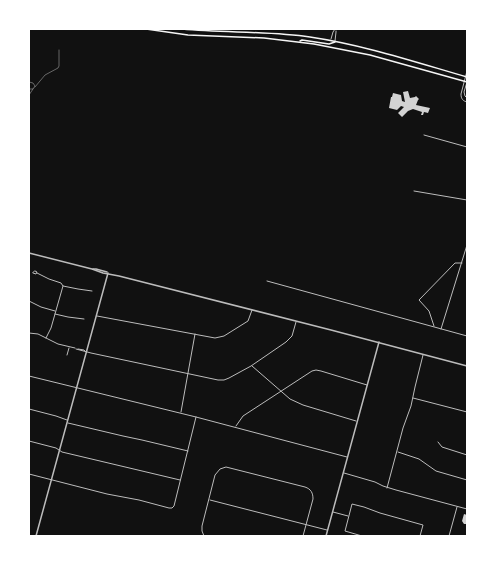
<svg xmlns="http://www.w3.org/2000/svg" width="496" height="565" viewBox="0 0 496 565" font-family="'Noto Sans',sans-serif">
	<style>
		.building { fill: #d3d3d3 }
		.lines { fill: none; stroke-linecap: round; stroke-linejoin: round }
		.service { stroke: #bcbcbc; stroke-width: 0.5 }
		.minor { stroke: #bcbcbc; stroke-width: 1 }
		.tertiary { stroke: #bcbcbc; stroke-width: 1.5 }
		.primary { stroke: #f5f5f5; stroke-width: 1.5 }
	</style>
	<rect width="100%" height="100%" fill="#111"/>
	<g class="building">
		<path d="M408,91L410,98L415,97L416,96L419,99L418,100L416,105L430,108L428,113L424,112L423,115H421L422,112L413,109L408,111L402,117L398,113L404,107L401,106L397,110L389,108L391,97H392L393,93L401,95L402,101L405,102L403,92Z"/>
		<path d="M464,514L467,515V524H464L462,521Z"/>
	</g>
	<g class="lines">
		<g class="service">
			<path d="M29,82L33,83L35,86L33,89H29"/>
			<path d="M35,87L45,75L58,68L59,66V50"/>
			<path d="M29,95L33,89"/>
		</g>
		<g class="minor">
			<path d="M331,39L333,32L335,29"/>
			<path d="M335,41L336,32V31"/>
			<path d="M467,71L461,94C461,99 463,101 467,102"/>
			<path d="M467,82L464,92L465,96L467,98"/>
			<path d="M424,135L467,147"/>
			<path d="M414,191L467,200"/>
			<path d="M35,271L37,272L36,274L33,273Z"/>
			<path d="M37,273L49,279L61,283L63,286L78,289L92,291"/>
			<path d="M267,281L467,336"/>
			<path d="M29,301L41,307L55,311"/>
			<path d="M55,314L68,317L84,319"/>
			<path d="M97,316L215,338L224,336L248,321L252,310"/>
			<path d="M434,326L429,311L419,300L455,263H462"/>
			<path d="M441,329L467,245"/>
			<path d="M29,333L38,334L58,344L75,348"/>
			<path d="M46,338L51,328L63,286"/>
			<path d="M76,349L91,353L218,380H224L229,378L251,366L286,342L292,336L296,322"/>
			<path d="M78,349L84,350L86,352"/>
			<path d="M67,355L69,348"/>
			<path d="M252,366L290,399L303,405L356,421"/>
			<path d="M29,376L196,417L347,457"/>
			<path d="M413,398L467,412"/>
			<path d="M29,409L56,416L67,420"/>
			<path d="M181,412L195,334"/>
			<path d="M68,423L123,436L142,440L188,451"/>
			<path d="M236,426L243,416L312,371L316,370L321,371L367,385"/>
			<path d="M29,441L56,448L62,452L180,480"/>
			<path d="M438,442L442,447L467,455"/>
			<path d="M398,452L419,459L436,471L467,480"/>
			<path d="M344,473L375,482L383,486L396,490L467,509"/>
			<path d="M29,474L107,494L139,500L169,508H172L174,506L196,417"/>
			<path d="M387,488L403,428L411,406L415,387L423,355"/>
			<path d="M210,500L327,530"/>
			<path d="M333,512L348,516"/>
			<path d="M204,536L202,531V526L215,475L220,469L226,467L305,487C311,489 313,493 313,499L303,536"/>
			<path d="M362,536L345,531L352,504L364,507L380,513L423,525L420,536"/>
			<path d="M449,536L457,507"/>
		</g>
		<g class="tertiary">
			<path d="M29,253L92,269L103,273L119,276L331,330L467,366"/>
			<path d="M93,269H96L107,272"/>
			<path d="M36,536L108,273"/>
			<path d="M326,536L379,342"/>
		</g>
		<g class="primary">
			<path d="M146,29L188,35L264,38L314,44L370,55L467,82"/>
			<path d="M182,29C225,33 268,31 310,37C364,45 415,62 467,77"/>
			<path d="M300,41L302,40L329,44L335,42"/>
		</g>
	</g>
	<rect width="496" height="565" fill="none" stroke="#ffffff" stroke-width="60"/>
</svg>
